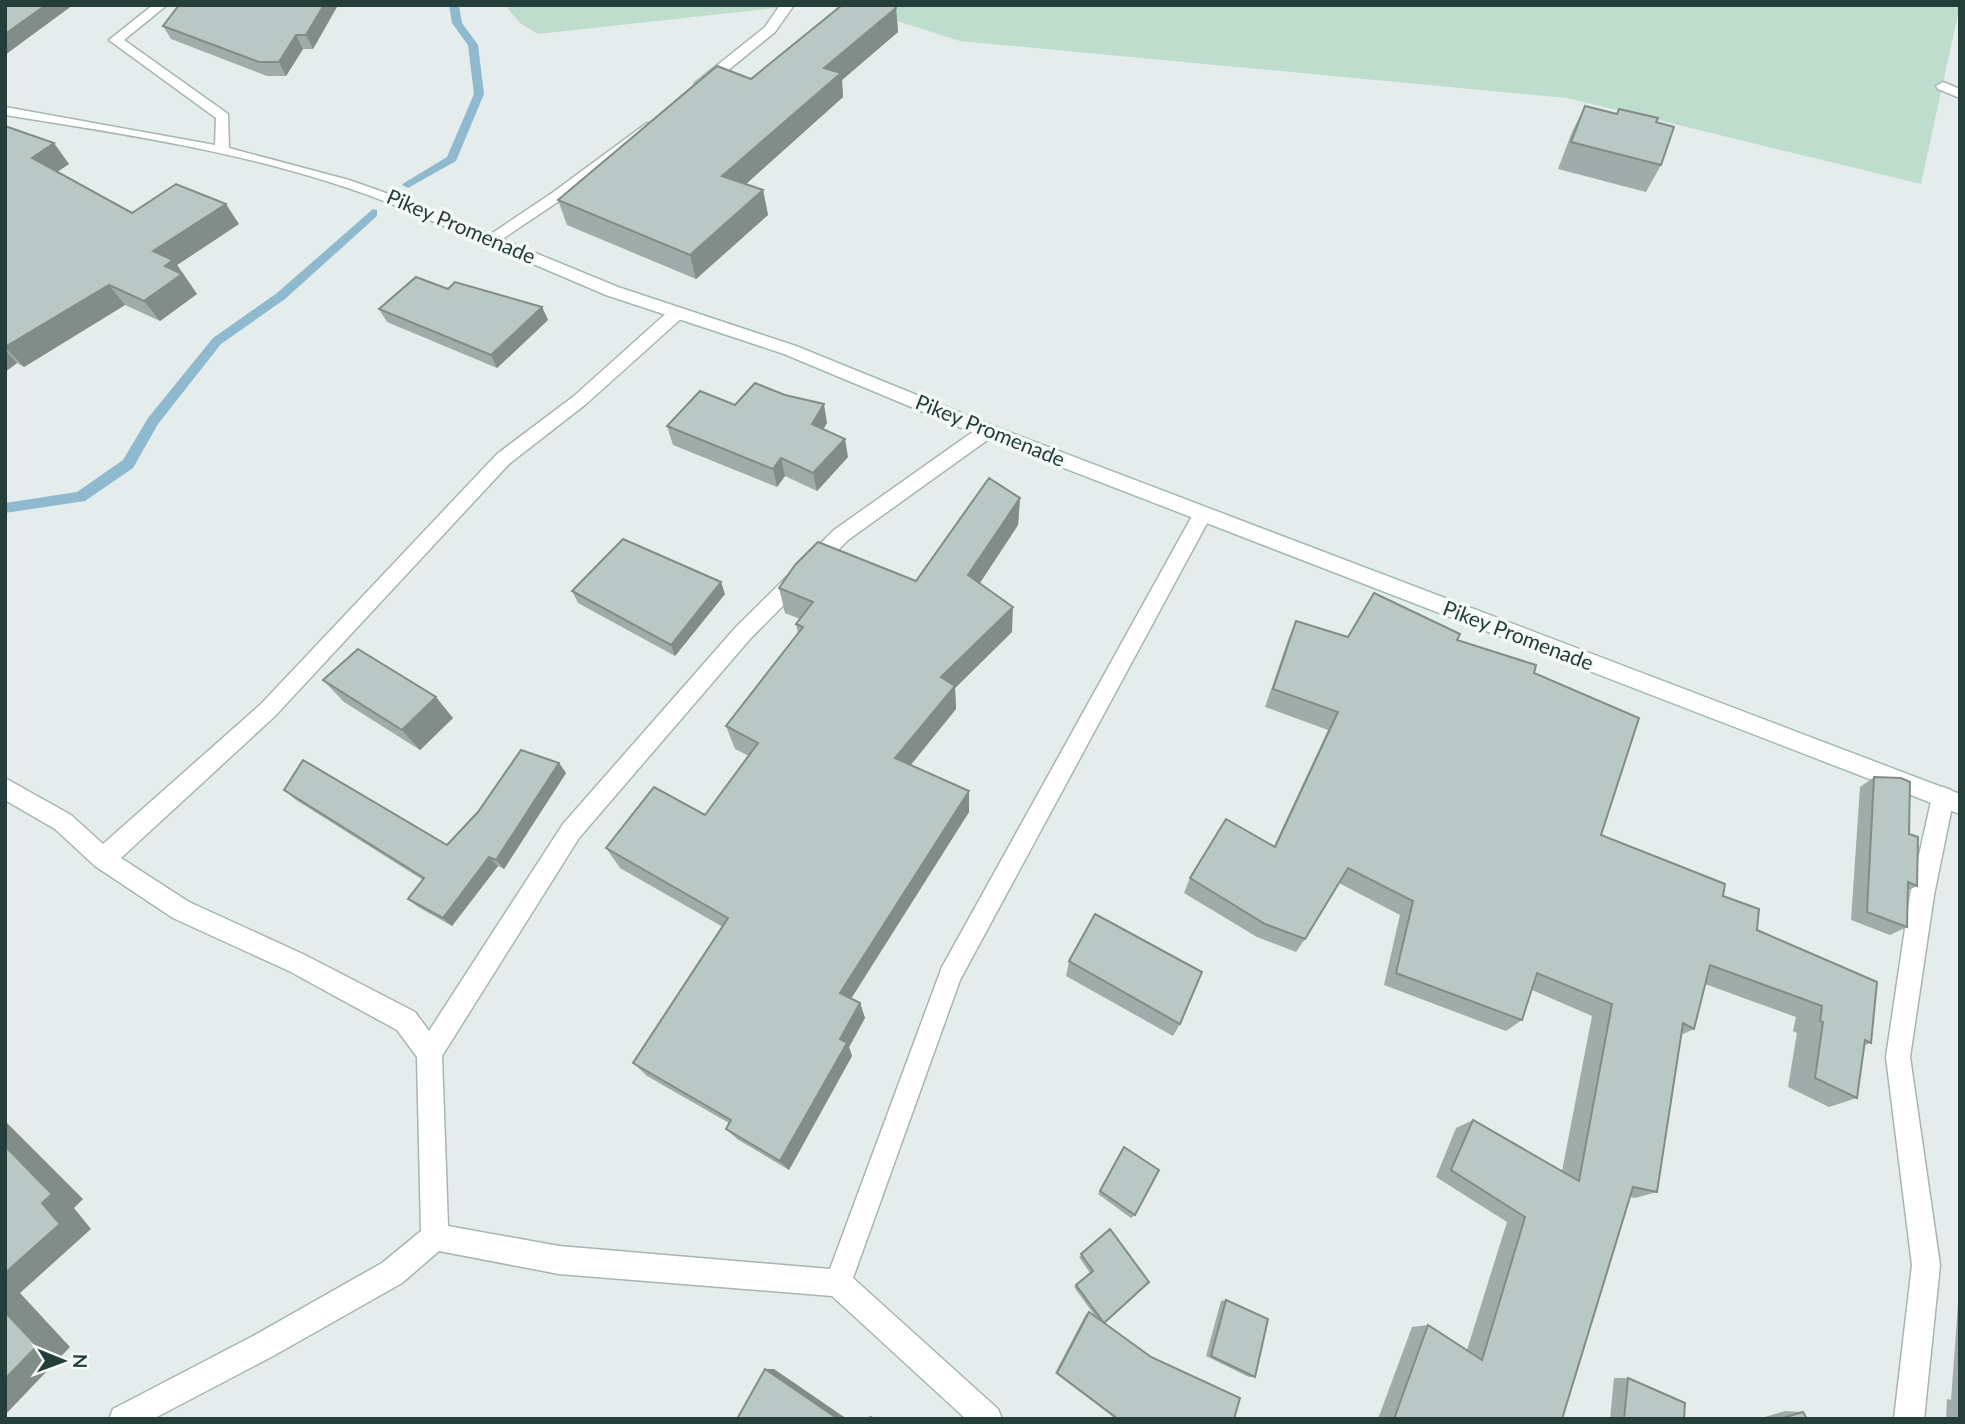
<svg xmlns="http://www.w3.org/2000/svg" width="1965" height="1424" viewBox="0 0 1965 1424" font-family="Lato,sans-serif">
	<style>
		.green { fill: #beddcc }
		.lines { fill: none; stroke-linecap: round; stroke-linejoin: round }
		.stream { fill: #8fb9cf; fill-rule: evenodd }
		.street-casing { stroke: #a7b5b3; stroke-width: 3 }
		.secondary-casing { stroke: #a3b8b4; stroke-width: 3 }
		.street { fill: #fff; fill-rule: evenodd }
		.secondary { fill: #fff; fill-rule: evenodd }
		.wall { fill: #9faca9 }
		.shaded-wall { fill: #828c89 }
		.building { fill: #b9c8c4; stroke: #828c89; stroke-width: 2 }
		.labels { text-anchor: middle; stroke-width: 7; stroke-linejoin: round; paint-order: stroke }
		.street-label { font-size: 21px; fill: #243e3c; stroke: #f5f9f8 }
	</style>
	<rect width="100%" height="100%" fill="#e4edeb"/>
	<g class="green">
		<path d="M505,5H803L538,34L520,23Z"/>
		<path d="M847,5H1960L1921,184L1567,98L960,41Z"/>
	</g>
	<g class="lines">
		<g class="stream">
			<path d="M449,5H459L462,23L478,45L484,94L456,161L408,188L402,185L404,183L447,157L474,94L468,45L452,23Z"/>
			<path d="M373,209L377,210V216L285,299L221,344L158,424L133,468L85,501L5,513V503L77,492L123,460L148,418L213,338L277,293Z"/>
		</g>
		<g class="street-casing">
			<g id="street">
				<path d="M153,5H167L124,40L228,114L229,148L349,180L414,203L417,206L414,209H404C278,157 139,136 5,115V107L215,145L216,118L109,40Z"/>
				<path d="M780,5H794L775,32L705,89H695V83L765,27Z"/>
				<path d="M1943,82L1960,89V98L1938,89L1936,86Z"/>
				<path d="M647,123L652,124V130L562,199L498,242H488L485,239L488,236L552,193Z"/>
				<path d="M677,308L683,309L685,313L683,317L586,404L509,464L275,716L121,858L189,902L305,955L415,1012L429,1031L563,824L736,627L834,530L981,426H993L996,431L993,436L848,540L750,639L579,838L442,1056L448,1226L559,1246L830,1269L942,967L1196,509H1210L1212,514L960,980L853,1278L998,1409L1002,1419H966L832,1296L559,1274L439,1251L402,1283L273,1356L153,1419H109L113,1409L253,1336L382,1263L421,1231L417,1057L397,1030L289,971L173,918L95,866L55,829L5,800V778L71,815L103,844L261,704L497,454L574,396L671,309Z"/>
				<path d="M1943,787L1951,790L1954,797L1934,895L1910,1057L1940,1265L1924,1419H1894L1912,1265L1886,1057L1910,895L1932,797L1935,790Z"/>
			</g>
		</g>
		<g class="secondary-casing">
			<path id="secondary" d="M409,201L618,287L796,346L993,426L1960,794V814L981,436L784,354L606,295L404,209L401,206L404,203Z"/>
		</g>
		<use href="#street" class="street"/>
		<use href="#secondary" class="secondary"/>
	</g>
	<g class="wall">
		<path d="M179,5H338L313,49H303L286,76H267L171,39L163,26Z"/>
		<path d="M896,8L898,32L842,80L843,97L746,184L763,190L768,215L696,279L567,225L558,200L751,79Z"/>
		<path d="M1585,106L1656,122L1661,165L1646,192L1558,169L1572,132Z"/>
		<path d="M5,126L69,164L57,172L132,213L239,224L177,265L197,294L160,321L125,305L24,367L17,363L5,372Z"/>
		<path d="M542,307L548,320L497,368L387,322L379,309Z"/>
		<path d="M735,405L827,423L823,429L848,457L817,491L785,476L777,487L673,445L667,426Z"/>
		<path d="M1020,498L1018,525L980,583L1012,632L955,688L956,709L911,765L969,812L851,999L860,1003L865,1018L849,1047L852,1056L789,1170L737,1139L726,1129L729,1123L647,1076L633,1063L723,927L620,868L606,848L705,815L749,756L735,749L726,726L798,633L796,624L800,619L785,613L779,588L916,581Z"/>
		<path d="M572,591L725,594L675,656L578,603Z"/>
		<path d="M1296,621L1348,637L1457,640L1534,673L1601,835L1723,896L1871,1043L1865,1045L1857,1098L1829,1107L1788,1087L1797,1033L1793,1031L1796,1017L1705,984L1694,1029L1681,1035L1657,1192L1635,1198L1630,1197L1562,1419H1378L1412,1327L1428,1325L1467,1350L1507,1222L1436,1177L1456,1128L1473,1120L1562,1171L1592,1016L1532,990L1522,1020L1506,1031L1384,985L1400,915L1339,883L1305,939L1296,952L1257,937L1184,893L1190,878L1274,846L1328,730L1265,707L1288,640Z"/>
		<path d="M323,680L453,718L420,750L344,702Z"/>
		<path d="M559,763L566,773L504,869L498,866L452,926L418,907L408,899L423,880L296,800L284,790L447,845Z"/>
		<path d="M1874,777L1909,834L1917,886L1907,891V927L1890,935L1851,920L1860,787Z"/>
		<path d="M1069,961L1180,1024L1173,1036L1066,976Z"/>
		<path d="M1124,1147L1135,1215L1131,1218L1098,1194Z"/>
		<path d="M1110,1229L1104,1323L1234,1419H1116L1055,1373L1086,1314L1089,1312L1095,1316L1074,1287L1090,1273L1079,1257Z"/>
		<path d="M1959,1291H1960V1419H1946L1947,1399L1951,1400Z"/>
		<path d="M1226,1300L1255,1377H1249L1206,1356L1221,1301Z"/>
		<path d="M1614,1378H1628L1684,1419H1610Z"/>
		<path d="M1785,1411L1803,1412L1807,1419H1758Z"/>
	</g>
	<g class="shaded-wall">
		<path d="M46,5H73L5,55V34Z"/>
		<path d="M324,5H338L313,49L306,35Z"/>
		<path d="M896,8L898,32L842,80L843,97L727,201L722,176L824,68Z"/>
		<path d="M296,35L303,49L286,76L279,62Z"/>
		<path d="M54,143L69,164L48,178L32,158Z"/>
		<path d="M763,190L768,215L696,279L690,255Z"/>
		<path d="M226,204L239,224L177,265L197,294L160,321L144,301L153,251Z"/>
		<path d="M109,285L125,305L24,367L5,347Z"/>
		<path d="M542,307L548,320L497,368L491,355Z"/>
		<path d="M5,350L17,363L5,372Z"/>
		<path d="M824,404L827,423L815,443L812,424Z"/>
		<path d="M845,439L848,457L817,491L813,473Z"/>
		<path d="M781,458L785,476L777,487L773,469Z"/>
		<path d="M1020,498L1018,525L968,601V575Z"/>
		<path d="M721,582L725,594L675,656L671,645Z"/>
		<path d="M1013,607L1012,632L955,688L956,709L898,780L895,758L941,677Z"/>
		<path d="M436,697L453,718L420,750L402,730Z"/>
		<path d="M559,763L566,773L504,869L496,860Z"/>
		<path d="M969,791V812L845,1008L840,993Z"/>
		<path d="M489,857L498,866L452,926L443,918Z"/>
		<path d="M860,1003L865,1018L849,1047L852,1056L789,1170L780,1161L840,1039Z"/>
		<path d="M5,1121L83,1199L74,1208L91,1229L20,1293L70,1347L5,1415V1273L42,1203L5,1146Z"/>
		<path d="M765,1369H774L847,1419H838Z"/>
		<path d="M871,1416L877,1419H868L866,1418Z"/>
	</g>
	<g class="building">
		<path d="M5,5H46L5,34Z"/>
		<path d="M179,5H324L306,35H296L279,62H259L163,26Z"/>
		<path d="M842,5H894L896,8L824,68L841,73L722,176L763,190L690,255L558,200L717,66L751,79Z"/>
		<path d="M1585,106L1617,114L1619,109L1658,118L1656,122L1674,127L1661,165L1571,142Z"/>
		<path d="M5,126L54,143L32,158L132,213L176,184L226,204L153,251L173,260L165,266L182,274L144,301L109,285L5,347Z"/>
		<path d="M416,277L448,289L455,282L542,307L491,355L379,309Z"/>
		<path d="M755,383L785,395L824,404L812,424L845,439L813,473L781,458L773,469L667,426L700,391L735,405Z"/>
		<path d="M989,478L1020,498L968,575L1013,607L941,677L955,686L895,758L969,791L840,993L860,1003L840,1039L847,1043L780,1161L726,1129L731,1120L633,1063L728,918L606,848L654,787L705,815L758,743L726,726L803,627L796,624L813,602L779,588L795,565L818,542L916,581Z"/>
		<path d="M623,539L721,582L671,645L572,591Z"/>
		<path d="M1374,593L1460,634L1457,640L1536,665L1534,673L1639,718L1601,835L1725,884L1723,896L1759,909L1757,930L1877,982L1871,1043L1865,1040L1857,1098L1815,1078L1823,1022L1820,1021L1822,1006L1710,965L1694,1029L1683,1023L1657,1192L1633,1187L1562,1419H1394L1428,1325L1482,1360L1525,1217L1451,1170L1473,1120L1579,1181L1612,1004L1537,973L1522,1020L1396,973L1413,901L1348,868L1305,939L1265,924L1190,878L1226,819L1275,847L1338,712L1273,689L1296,621L1348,637Z"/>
		<path d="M358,649L436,697L402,730L323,680Z"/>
		<path d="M521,750L559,763L496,860L489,857L443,918L408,899L424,878L284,790L303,760L447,845L478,812Z"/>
		<path d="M1874,777L1901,778L1910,782L1909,834L1918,837L1917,886L1908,882L1907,927L1867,912Z"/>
		<path d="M1095,914L1202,972L1180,1024L1069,961Z"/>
		<path d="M5,1146L52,1194L42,1203L60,1224L5,1273Z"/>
		<path d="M1124,1147L1159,1170L1135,1215L1100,1191Z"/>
		<path d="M1110,1229L1149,1282L1104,1323L1076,1285L1093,1271L1081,1254Z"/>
		<path d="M1226,1300L1268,1319L1255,1377L1211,1356Z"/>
		<path d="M5,1312L37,1346L5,1379Z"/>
		<path d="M1089,1312L1151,1357L1240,1398L1234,1419H1118L1057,1373Z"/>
		<path d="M765,1369L838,1419H737Z"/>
		<path d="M1628,1378L1685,1403L1684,1419H1624Z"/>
		<path d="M1803,1412L1807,1419H1779Z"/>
	</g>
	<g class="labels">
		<g class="street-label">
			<text transform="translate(461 227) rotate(23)" y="7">Pikey Promenade</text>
			<text transform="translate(990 431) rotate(22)" y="7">Pikey Promenade</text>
			<text transform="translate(1518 636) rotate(21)" y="7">Pikey Promenade</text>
		</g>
	</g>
	<rect width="1965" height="1424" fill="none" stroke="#243e3c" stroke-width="14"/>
	<g transform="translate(63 1361) rotate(91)" stroke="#f5f9f8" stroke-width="5" paint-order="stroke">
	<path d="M0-5L12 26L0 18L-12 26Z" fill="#243e3c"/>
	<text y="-10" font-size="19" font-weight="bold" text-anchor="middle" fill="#243e3c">N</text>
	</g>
</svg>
